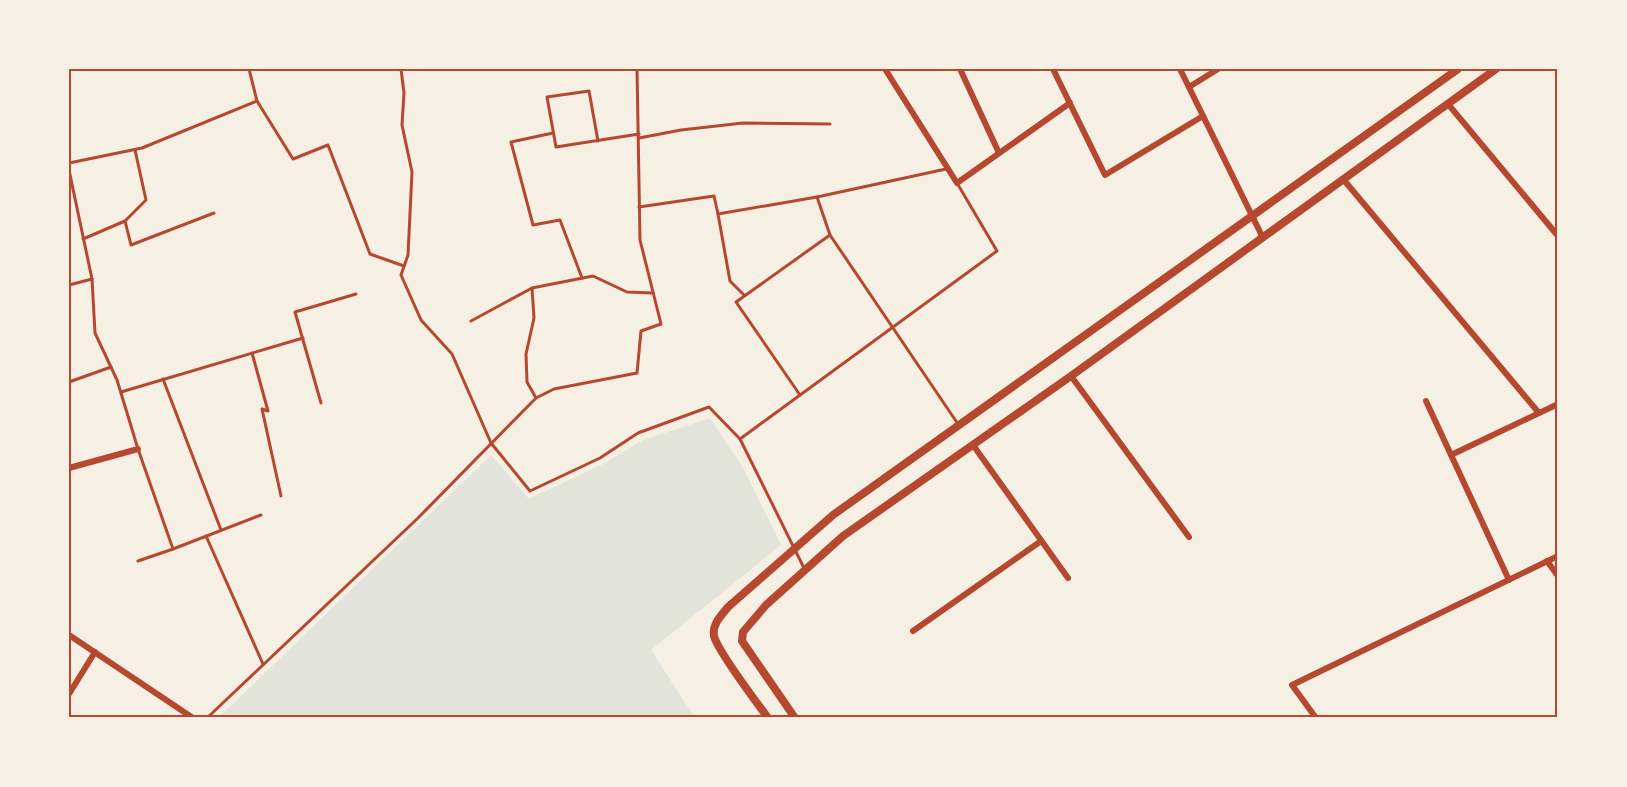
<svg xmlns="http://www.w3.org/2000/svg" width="1627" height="787" viewBox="0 0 1627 787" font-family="Jost,sans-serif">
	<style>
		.green { fill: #e2e4dc }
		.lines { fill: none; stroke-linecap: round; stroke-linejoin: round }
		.service { stroke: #b5482f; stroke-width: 3 }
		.minor { stroke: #b5482f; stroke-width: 6 }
		.tertiary { stroke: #b5482f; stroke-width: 8 }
		.neatline { fill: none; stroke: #b5482f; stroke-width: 2 }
	</style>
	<rect width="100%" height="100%" fill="#f6efe4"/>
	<path class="green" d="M710,418L744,469L781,545L651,650L695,718H218L491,455L529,499L605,463L643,440Z"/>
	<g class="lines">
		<g class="service">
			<path d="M249,69L257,101L293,159L328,145L370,254L404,266"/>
			<path d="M401,69L404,93L402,125L412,172L408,255L401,275L421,320L452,354L491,443L530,491L600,458L638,433L709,407L740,439L804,568"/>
			<path d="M553,133L511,142L533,225L560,220L582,278"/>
			<path d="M639,138L681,130L743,123L830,124"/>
			<path d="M598,141L589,91L547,97L556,147L639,134"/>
			<path d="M69,163L142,148L257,101"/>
			<path d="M69,170L92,279L95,333L117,380L138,449L173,549"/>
			<path d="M817,197L830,235L958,424"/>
			<path d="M639,207L714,196L718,214L817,197L946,169"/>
			<path d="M718,214L730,281L744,295"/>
			<path d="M125,221L146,200L135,150"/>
			<path d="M83,239L125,221L131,245L214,213"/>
			<path d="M69,285L92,279"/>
			<path d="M532,288L534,318L526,354L527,382L536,398"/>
			<path d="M471,321L532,288L593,276L627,292L653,293"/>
			<path d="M252,353L268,411L262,409L281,496"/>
			<path d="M163,379L221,530"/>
			<path d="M69,382L111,367"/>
			<path d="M121,392L303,338"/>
			<path d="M800,395L736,302L830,235"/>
			<path d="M321,403L295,312L356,294"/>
			<path d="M740,439L997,251L957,183"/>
			<path d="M206,536L263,664"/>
			<path d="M138,561L173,549L261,515"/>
			<path d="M207,718L418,518L536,398L554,389L637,373L641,331L661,324L640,240L637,69"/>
		</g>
		<g class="minor">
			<path d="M885,69L957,183L1070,103"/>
			<path d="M960,69L999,153"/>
			<path d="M1053,69L1105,175L1203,116"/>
			<path d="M1180,69L1263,238"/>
			<path d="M1189,87L1218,69"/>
			<path d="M1448,104L1558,236"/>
			<path d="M1343,179L1539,413"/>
			<path d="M1071,376L1189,537"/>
			<path d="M1426,401L1509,580"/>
			<path d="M973,445L1068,578"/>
			<path d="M1451,455L1558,404"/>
			<path d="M69,468L138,449"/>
			<path d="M1547,561L1558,576"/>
			<path d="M913,631L1041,541"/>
			<path d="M69,635L193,718"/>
			<path d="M69,694L95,652"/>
			<path d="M1316,718L1292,685L1558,556"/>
		</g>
		<g class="tertiary">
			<path d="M768,718C757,703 717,650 714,636C712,624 721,616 728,607L833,515L1458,69"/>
			<path d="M795,718L742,641L743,632L766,605L843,536L1071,376L1496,69"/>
		</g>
	</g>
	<rect width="1627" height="787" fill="none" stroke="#f6efe4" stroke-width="141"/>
	<rect x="70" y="70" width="1486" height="646" class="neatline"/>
</svg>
